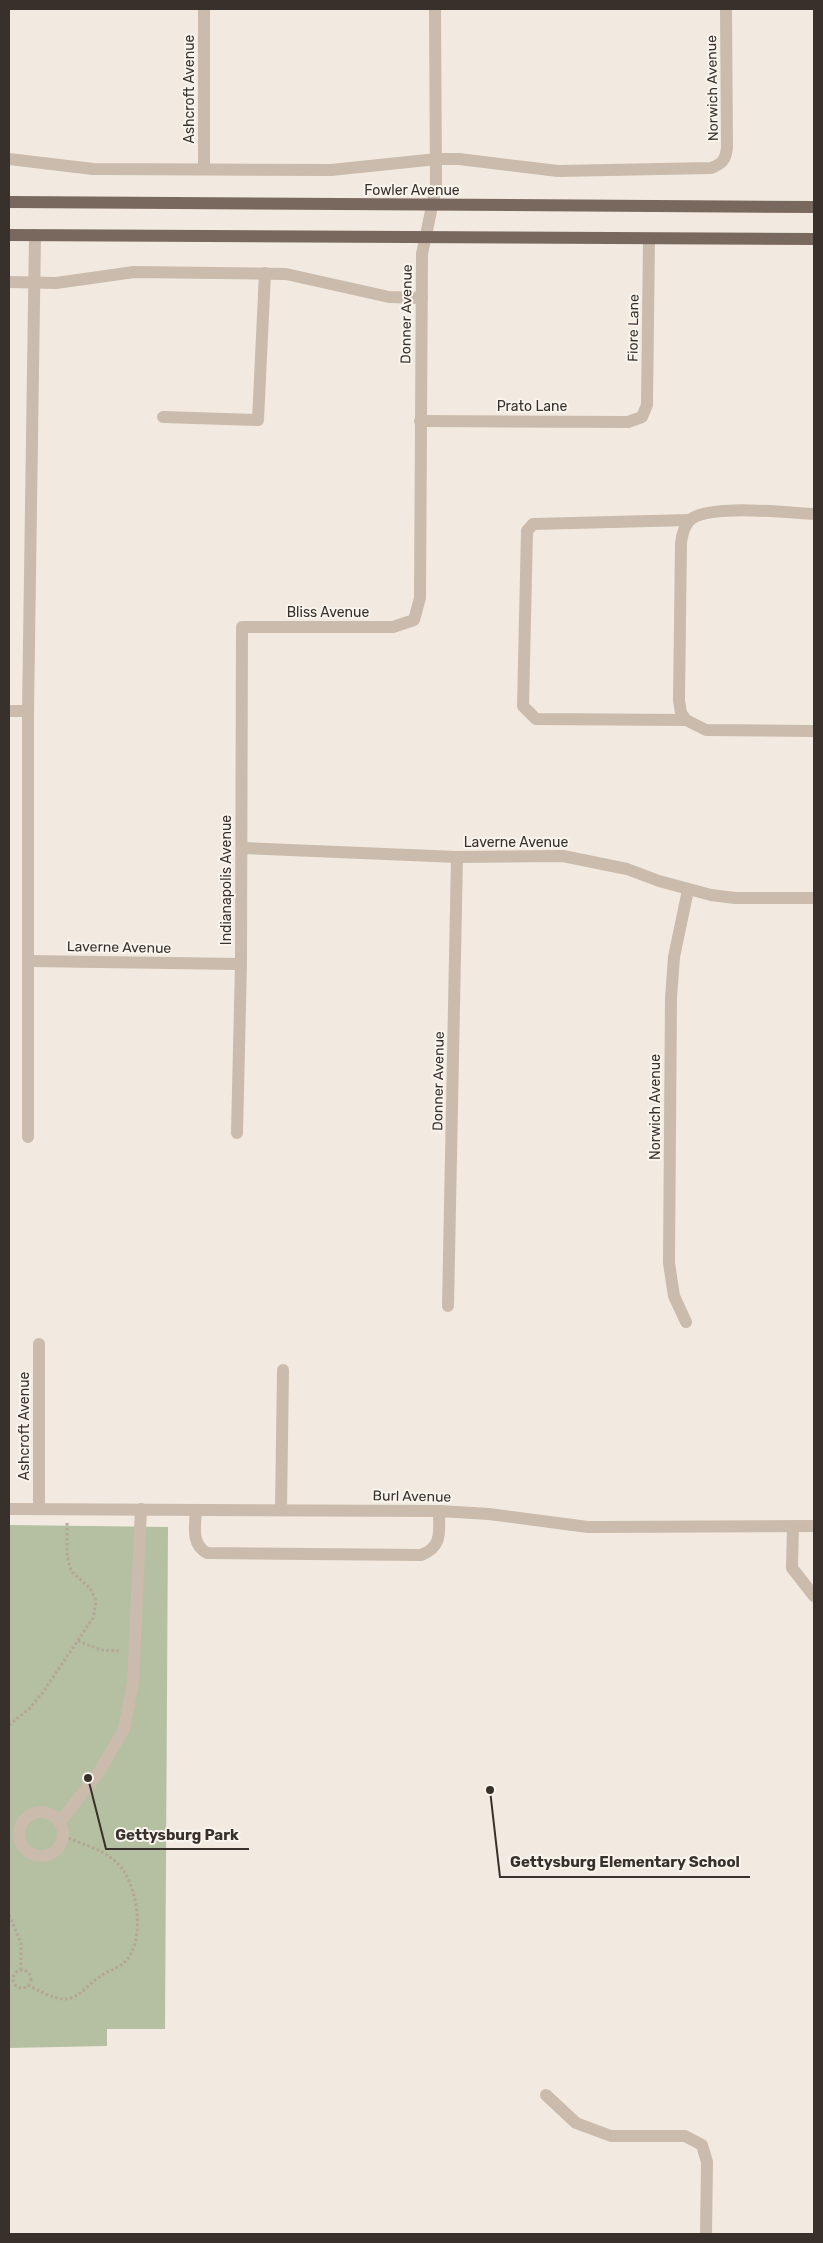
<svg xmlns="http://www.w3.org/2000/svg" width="823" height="2243" viewBox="0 0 823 2243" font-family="Rubik,sans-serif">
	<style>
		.green { fill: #b4c0a1 }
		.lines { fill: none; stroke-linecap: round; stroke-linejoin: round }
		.path { stroke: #b5a597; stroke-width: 3; stroke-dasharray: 2.5 2.5; stroke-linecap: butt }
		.minor { stroke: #cabbac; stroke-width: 12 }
		.major { stroke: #79685d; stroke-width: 12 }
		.labels { text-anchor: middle; stroke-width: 4; stroke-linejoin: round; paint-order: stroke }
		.street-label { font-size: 14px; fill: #38302b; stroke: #f9f4ed }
		.leader { fill: none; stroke: #38302b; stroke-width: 2 }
		.callout-dot { fill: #38302b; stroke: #f9f4ed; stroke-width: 2 }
		.callout-label { font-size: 15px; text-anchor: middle; font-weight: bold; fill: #38302b; stroke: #f9f4ed; stroke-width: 4; stroke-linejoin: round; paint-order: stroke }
	</style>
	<rect width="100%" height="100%" fill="#f2eae0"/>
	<path class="green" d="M9,1525L168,1527L165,2029H107V2046L9,2048Z"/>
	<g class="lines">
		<g class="path">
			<path d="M78,1641L101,1650L121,1651"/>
			<path d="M9,1725L30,1708L43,1692L93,1618L96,1601L90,1588L71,1571L67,1556V1522"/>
			<path d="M9,1915L21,1943V1970"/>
			<circle cx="22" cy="1979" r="9"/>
			<path d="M28,1985C38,1990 51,1998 63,1999C78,2000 87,1985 98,1978C108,1970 122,1968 129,1957C145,1934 137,1879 115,1861C102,1849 79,1843 63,1836"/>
		</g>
		<g class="minor">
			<path d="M9,159L93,169L331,170L437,159H459L558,171L711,168C722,164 726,160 727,147L726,9"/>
			<path d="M204,169V9"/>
			<path d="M9,282L56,283L134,272L286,274L389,297L422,298"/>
			<path d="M163,417L258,420L265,273"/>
			<path d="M420,421L628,422L642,417L647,405L649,239"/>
			<path d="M814,514C789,513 705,503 689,521C684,527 682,535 681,543L679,700L681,713L686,720L706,730L814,731"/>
			<path d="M9,711H28"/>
			<path d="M686,720L536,719L523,706L527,531L533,524L690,520"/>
			<path d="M242,848L457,857L563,856L627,869L659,881L711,895L735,898H814"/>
			<path d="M28,961L241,964"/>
			<path d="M237,1133L241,964L242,627H393L414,620L420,598L422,254L436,187L435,9"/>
			<path d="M28,1137V711L35,235"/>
			<path d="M448,1306L457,857"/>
			<path d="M686,1322L674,1296L669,1263L671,998L674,957L688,890"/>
			<path d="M9,1509L439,1511L489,1514L588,1527L814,1526"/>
			<path d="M39,1509V1344"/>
			<path d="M196,1510C195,1527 191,1544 207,1553L421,1555C443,1547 439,1531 439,1511"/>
			<path d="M281,1510L283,1370"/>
			<path d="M793,1526L792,1568L814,1596"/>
			<circle cx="41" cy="1834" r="22"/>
			<path d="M60,1822L99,1772L124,1729L133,1683L141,1509"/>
			<path d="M546,2095L576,2123L611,2136H685L702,2145L707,2162L706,2234"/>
		</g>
		<g class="major">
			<path d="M9,202L814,207"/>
			<path d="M9,235L814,239"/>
		</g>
	</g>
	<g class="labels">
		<g class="street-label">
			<text transform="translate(712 88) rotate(-91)" y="5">Norwich Avenue</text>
			<text transform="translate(189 89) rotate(-90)" y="5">Ashcroft Avenue</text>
			<text x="412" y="195">Fowler Avenue</text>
			<text transform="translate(406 314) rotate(-89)" y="5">Donner Avenue</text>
			<text transform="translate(633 328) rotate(-89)" y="5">Fiore Lane</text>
			<text x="532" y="411">Prato Lane</text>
			<text x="328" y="617">Bliss Avenue</text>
			<text x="516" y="847">Laverne Avenue</text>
			<text transform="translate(226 880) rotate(-90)" y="5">Indianapolis Avenue</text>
			<text transform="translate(119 947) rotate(1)" y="5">Laverne Avenue</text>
			<text transform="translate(438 1081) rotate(-89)" y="5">Donner Avenue</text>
			<text transform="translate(655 1107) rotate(-90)" y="5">Norwich Avenue</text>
			<text transform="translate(24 1426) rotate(-90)" y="5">Ashcroft Avenue</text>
			<text transform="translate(412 1496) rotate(1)" y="5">Burl Avenue</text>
		</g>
	</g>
	<path class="leader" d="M88 1778L106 1849H249M490 1790L500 1877H750"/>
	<g class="callout-dot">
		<circle cx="88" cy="1778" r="5"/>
		<circle cx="490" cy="1790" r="5"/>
	</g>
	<g class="callout-label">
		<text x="177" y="1840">Gettysburg Park</text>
		<text x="625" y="1867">Gettysburg Elementary School</text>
	</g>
	<rect width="823" height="2243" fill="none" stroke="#38302b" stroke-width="20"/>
</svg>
